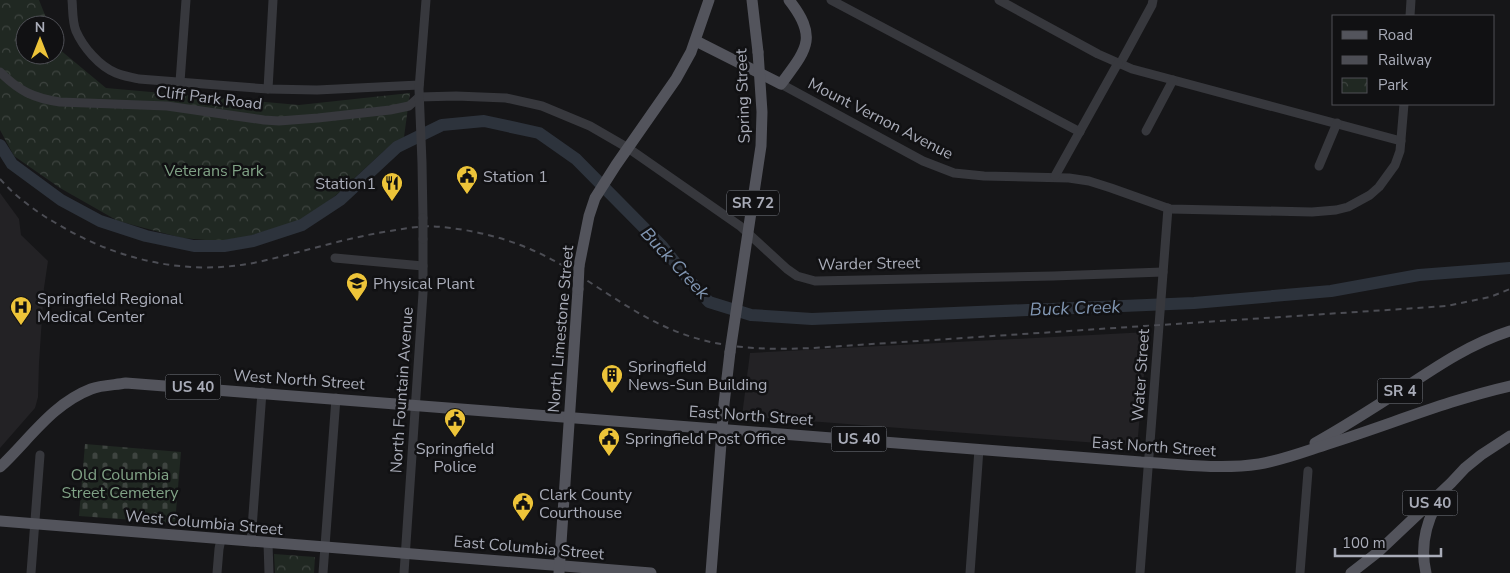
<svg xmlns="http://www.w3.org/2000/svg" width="1510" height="573" viewBox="0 0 1510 573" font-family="'Nunito Sans',sans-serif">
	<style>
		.built { fill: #232225 }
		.cemetery { fill: url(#cemetery-stones) }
		.park { fill: url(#park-crowns) }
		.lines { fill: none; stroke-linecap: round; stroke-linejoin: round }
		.river { stroke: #2d333c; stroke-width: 12 }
		.minor { stroke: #37383d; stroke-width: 9 }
		.major { stroke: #53545c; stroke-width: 11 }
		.rail { stroke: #4c4d54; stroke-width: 2; stroke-dasharray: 6 5; stroke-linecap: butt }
		.minor-bridge { stroke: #37383d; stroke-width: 9 }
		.major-bridge { stroke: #53545c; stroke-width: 11 }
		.labels { text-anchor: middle; stroke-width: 5; stroke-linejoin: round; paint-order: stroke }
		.shield { fill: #111113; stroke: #7b7e86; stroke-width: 1 }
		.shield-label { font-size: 15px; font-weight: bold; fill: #a9acb8 }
		.street-label { font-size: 16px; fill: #a9acb8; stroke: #111113 }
		.park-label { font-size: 16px; fill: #80a286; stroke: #111113 }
		.poi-label { font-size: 16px; fill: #a9acb8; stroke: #111113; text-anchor: start }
		.water-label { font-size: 18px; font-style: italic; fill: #8196b2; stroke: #111113 }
	</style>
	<defs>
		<pattern id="cemetery-stones" width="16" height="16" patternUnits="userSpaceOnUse" patternTransform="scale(1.25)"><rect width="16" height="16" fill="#202822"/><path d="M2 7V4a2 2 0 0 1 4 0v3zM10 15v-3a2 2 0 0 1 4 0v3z" fill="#3e4440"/></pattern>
		<pattern id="park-crowns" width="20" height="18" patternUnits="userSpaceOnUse" patternTransform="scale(1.25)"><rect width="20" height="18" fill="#202822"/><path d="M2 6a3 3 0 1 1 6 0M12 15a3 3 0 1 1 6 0" fill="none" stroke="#3e4440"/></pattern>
	</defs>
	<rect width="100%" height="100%" fill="#161618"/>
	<g class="built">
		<path d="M0,193L19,219L21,235L48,261L44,288L39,363L38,397L35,408L0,448Z"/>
		<path d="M1148,332L1137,446L742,416L750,353Z"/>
	</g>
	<path class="cemetery" d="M85,444L181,452L175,523L79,516Z"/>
	<g class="park">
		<path d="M0,0H39L49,25H25V55H55V39L59,49L106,88L299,105L410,93L404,137L386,149L335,196L302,220L246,237L218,241L182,238L118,221L60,188L14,156L0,130Z"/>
		<path d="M274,554L315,557L314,573H275Z"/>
	</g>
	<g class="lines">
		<path class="river" d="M0,145L12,164L61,200L100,221L146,236L194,246H224L253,241L302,225L340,200L397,147L442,125L484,121L539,133L576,159L662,246L689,280L709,302L751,315L812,319L1194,303L1331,291L1419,275L1510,268"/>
		<g class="minor">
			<path d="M72,0C73,10 72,21 76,31C83,47 99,66 116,73C123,76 131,77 139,79L268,89L317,90L419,85"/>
			<path d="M831,0L1080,132"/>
			<path d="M999,0L1098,54L1132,69L1401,141"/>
			<path d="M1410,16L1411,0"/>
			<path d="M1120,64L1152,5L1153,0"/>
			<path d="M0,72C19,91 33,98 60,102L167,106L264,120L279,121L318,118L390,110L409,106L419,97"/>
			<path d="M180,82L186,0"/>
			<path d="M781,84L923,161L954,173L984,176L1069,178L1089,181L1111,188L1170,209L1312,212L1336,210L1348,207L1370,195L1379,187L1395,165L1400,151L1404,104"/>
			<path d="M268,89L273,0"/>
			<path d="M419,97L456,96L506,98L542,106L590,126L628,148L740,226L787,269L797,276L815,281L1053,276L1163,272"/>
			<path d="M1146,131L1173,80"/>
			<path d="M1319,166L1337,123"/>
			<path d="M1055,176L1118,63"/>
			<path d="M423,218L422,163L419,89L426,0"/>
			<path d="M335,258L423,266"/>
			<path d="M251,542L262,392"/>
			<path d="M268,543L269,573"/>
			<path d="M31,573L40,455"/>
			<path d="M217,573L219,549L221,539"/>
			<path d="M323,573L336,398"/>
			<path d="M404,573L423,293V239"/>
			<path d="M970,573L979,449"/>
			<path d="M1140,573L1168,208"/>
			<path d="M1300,573L1308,471"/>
		</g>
		<g class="major">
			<path d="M752,0L758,52"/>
			<path d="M696,41L781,84C806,50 819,38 789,0"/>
			<path d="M579,266L589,216L595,198L616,165L676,79L691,52L709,0"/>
			<path d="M1315,443C1346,426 1376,406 1406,387C1439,365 1472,343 1510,331"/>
			<path d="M0,467C29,440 52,404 91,389C102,385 115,385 126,383L1141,462C1180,464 1220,470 1259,464C1283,460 1306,451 1328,444C1389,425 1448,400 1510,386"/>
			<path d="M0,521L651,573"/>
			<path d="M559,573L578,289"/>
			<path d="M711,573L724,404L730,352"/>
			<path d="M1351,573L1378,552L1451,483L1465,468L1481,455L1510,436"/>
			<path d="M1426,573C1420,547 1426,521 1440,498"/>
		</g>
		<path class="rail" d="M0,179C15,196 35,211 54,222C116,260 187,277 258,262C303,252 345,238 390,231C407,228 425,225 442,227C472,230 502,237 530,249C584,272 627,314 683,334C724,349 768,350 812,348L1447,306L1490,297L1510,289"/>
		<path class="minor-bridge" d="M423,218V239"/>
		<g class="major-bridge">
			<path d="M578,289L579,266"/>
			<path d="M730,352L761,146L762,112L758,52"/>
		</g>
	</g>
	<defs>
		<g id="civic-pin" transform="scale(1.125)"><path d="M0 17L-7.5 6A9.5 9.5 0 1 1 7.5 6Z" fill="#edc439" stroke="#111113"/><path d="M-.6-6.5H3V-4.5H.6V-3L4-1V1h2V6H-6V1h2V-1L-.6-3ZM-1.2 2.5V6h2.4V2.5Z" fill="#111"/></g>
		<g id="restaurant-pin" transform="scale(1.125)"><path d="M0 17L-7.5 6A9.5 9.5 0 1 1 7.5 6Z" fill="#edc439" stroke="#111113"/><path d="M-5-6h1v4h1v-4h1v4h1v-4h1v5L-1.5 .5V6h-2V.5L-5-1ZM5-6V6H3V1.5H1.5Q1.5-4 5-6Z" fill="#111"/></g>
		<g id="university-pin" transform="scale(1.125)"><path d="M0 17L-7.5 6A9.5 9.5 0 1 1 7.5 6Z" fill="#edc439" stroke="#111113"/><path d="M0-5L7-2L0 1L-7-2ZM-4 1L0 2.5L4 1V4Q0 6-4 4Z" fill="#111"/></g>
		<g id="hospital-pin" transform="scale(1.125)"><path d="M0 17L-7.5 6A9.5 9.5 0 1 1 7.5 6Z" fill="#edc439" stroke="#111113"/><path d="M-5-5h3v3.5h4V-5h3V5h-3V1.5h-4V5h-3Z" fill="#111"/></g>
		<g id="building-pin" transform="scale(1.125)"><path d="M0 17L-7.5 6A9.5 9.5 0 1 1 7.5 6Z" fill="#edc439" stroke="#111113"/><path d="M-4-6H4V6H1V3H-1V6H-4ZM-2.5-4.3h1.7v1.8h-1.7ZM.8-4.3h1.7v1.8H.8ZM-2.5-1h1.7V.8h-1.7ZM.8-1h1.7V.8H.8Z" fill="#111"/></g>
	</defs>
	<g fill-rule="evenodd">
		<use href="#civic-pin" x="467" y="176"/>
		<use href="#restaurant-pin" x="392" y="183"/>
		<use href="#university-pin" x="357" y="283"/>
		<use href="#hospital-pin" x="21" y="307"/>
		<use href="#building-pin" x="612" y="375"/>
		<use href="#civic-pin" x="455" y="419"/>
		<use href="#civic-pin" x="609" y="438"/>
		<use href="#civic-pin" x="523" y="503"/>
	</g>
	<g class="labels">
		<g class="shield">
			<rect x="727" y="190.5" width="52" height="25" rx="4"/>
			<rect x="165.5" y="374.5" width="55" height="25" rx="4"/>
			<rect x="1377.5" y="378.5" width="45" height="25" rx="4"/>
			<rect x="831.5" y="426.5" width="55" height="25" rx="4"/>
			<rect x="1402.5" y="490.5" width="55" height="25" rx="4"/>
		</g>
		<g class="shield-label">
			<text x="753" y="208">SR 72</text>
			<text x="193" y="392">US 40</text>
			<text x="1400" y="396">SR 4</text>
			<text x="859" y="444">US 40</text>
			<text x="1430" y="508">US 40</text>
		</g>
		<g class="street-label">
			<text transform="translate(742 96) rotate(-92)" y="6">Spring Street</text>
			<text transform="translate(209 97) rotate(7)" y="6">Cliff Park Road</text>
			<text transform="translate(881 118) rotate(27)" y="6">Mount Vernon Avenue</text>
			<text transform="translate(869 263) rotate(-1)" y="6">Warder Street</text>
			<text transform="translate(560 329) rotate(-85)" y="6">North Limestone Street</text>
			<text transform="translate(1140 375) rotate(-86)" y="6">Water Street</text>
			<text transform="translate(299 379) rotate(4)" y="6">West North Street</text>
			<text transform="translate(401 390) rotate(-86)" y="6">North Fountain Avenue</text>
			<text transform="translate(751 415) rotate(4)" y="6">East North Street</text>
			<text transform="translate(1154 446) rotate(4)" y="6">East North Street</text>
			<text transform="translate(204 522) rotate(5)" y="6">West Columbia Street</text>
			<text transform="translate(529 547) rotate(5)" y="6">East Columbia Street</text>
		</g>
		<g class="park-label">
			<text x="214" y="176">Veterans Park</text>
			<text x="120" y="480">Old Columbia<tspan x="120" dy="18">Street Cemetery</tspan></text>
		</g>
		<g class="poi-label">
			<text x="483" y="182">Station 1</text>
			<text x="376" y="189" text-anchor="end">Station1</text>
			<text x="373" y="289">Physical Plant</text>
			<text x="37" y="304">Springfield Regional<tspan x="37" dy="18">Medical Center</tspan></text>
			<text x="628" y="372">Springfield<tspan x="628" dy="18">News-Sun Building</tspan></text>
			<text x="625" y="444">Springfield Post Office</text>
			<text x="455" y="454" text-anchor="middle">Springfield<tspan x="455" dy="18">Police</tspan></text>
			<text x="539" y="500">Clark County<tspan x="539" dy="18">Courthouse</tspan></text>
		</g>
		<g class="water-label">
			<text transform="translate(675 263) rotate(47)" y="6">Buck Creek</text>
			<text transform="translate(1075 308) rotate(-2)" y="6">Buck Creek</text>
		</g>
	</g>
	<rect x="1332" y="15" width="162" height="90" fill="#111113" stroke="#4e4f55"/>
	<rect x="1342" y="31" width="25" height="8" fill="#53545c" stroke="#4e4f55"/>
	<text x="1378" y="40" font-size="15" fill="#a9acb8">Road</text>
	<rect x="1342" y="56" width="25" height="8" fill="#4c4d54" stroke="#4e4f55"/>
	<text x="1378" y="65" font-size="15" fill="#a9acb8">Railway</text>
	<rect x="1342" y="78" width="25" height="15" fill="url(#park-crowns)" stroke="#4e4f55"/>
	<text x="1378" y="90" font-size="15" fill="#a9acb8">Park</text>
	<g transform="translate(40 40)"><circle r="24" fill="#111113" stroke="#4e4f55"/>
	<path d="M0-4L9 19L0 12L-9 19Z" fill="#edc439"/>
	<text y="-8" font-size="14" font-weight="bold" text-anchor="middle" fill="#a9acb8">N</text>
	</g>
	<path d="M1335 548v8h106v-8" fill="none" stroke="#a9acb8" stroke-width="2.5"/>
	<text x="1342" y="548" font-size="15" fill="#a9acb8" stroke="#111113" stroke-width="4" paint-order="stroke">100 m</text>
</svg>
